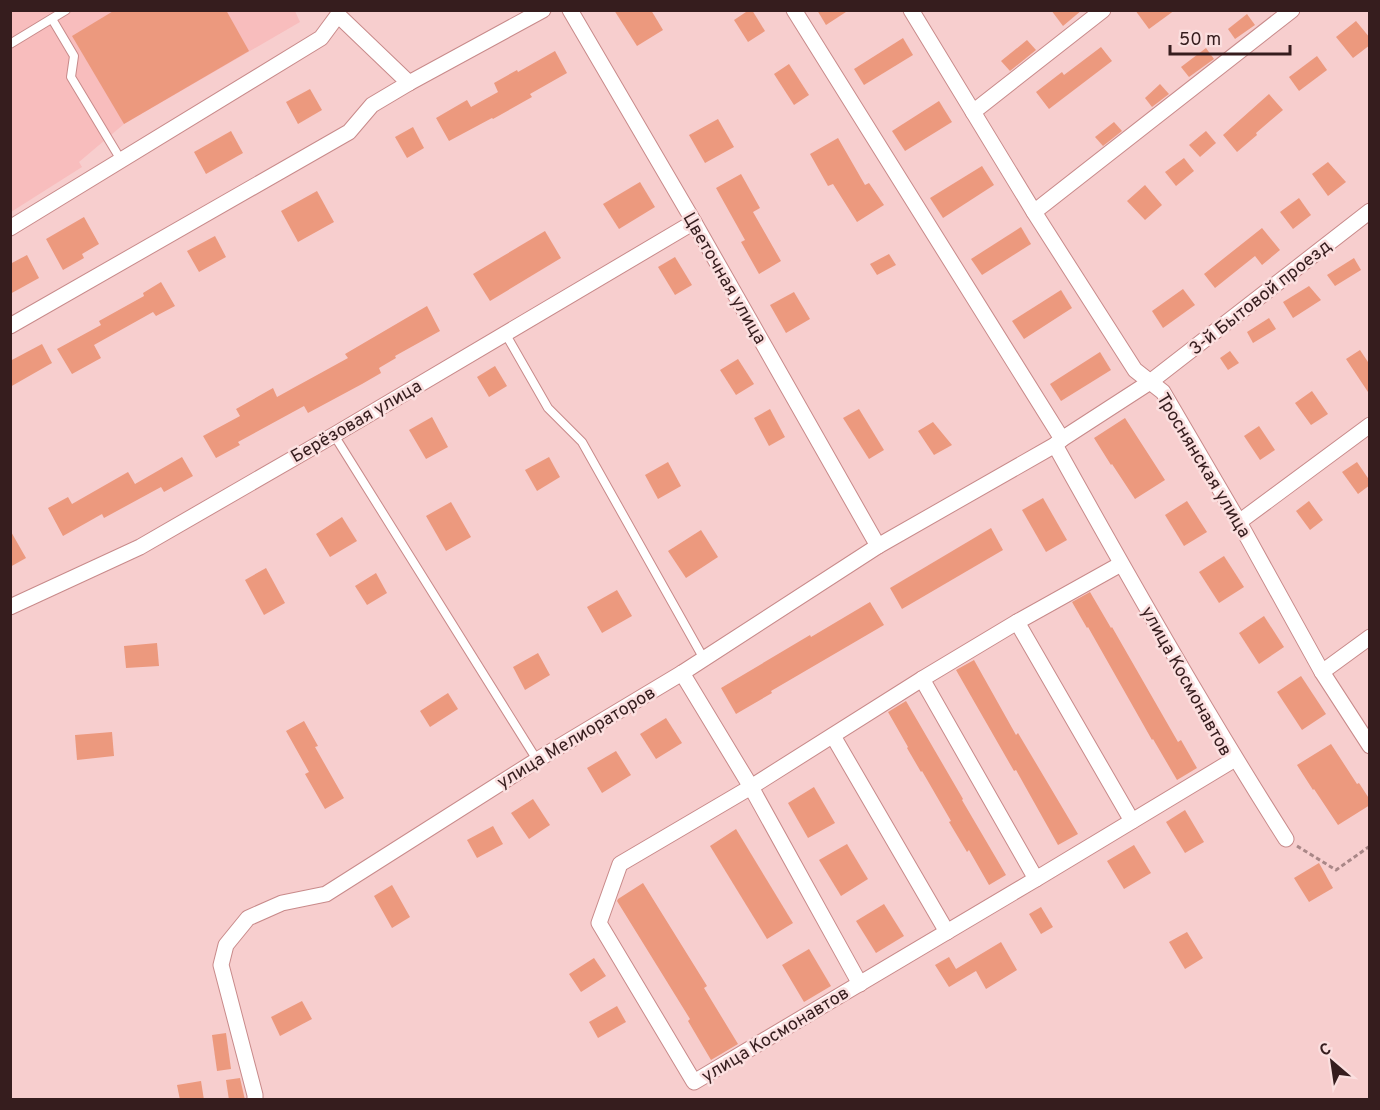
<svg xmlns="http://www.w3.org/2000/svg" width="1380" height="1110" viewBox="0 0 1380 1110" font-family="Overpass,sans-serif">
	<style>
		.built { fill: #f8bdbd }
		.building { fill: #ec997e }
		.lines { fill: none; stroke-linecap: round; stroke-linejoin: round }
		.service-casing { stroke: #c88a8a; stroke-width: 10 }
		.minor-casing { stroke: #c88a8a; stroke-width: 17 }
		.path { stroke: #a98787; stroke-width: 3; stroke-dasharray: 4.5 3; stroke-linecap: butt }
		.service { stroke: #fff; stroke-width: 8 }
		.minor { stroke: #fff; stroke-width: 15 }
		.labels { text-anchor: middle; stroke-width: 5; stroke-linejoin: round; paint-order: stroke }
		.street-label { font-size: 18px; fill: #361d1e; stroke: #fbdfdf }
	</style>
	<rect width="100%" height="100%" fill="#f7cece"/>
	<path class="built" d="M11,11H295L300,22L124,124L79,162L82,167L11,212Z"/>
	<g class="building">
		<path d="M115,10H226L249,51L124,124L72,36Z"/>
		<path d="M614,10H651L663,30L637,46Z"/>
		<path d="M749,10H752L765,31L748,42L734,20Z"/>
		<path d="M817,10H849L826,25Z"/>
		<path d="M1051,10H1082L1063,26Z"/>
		<path d="M1135,10H1175L1149,29Z"/>
		<path d="M1247,14L1255,25L1235,39L1228,29Z"/>
		<path d="M1356,21L1370,38V45L1353,58L1336,37Z"/>
		<path d="M903,38L913,55L864,85L854,69Z"/>
		<path d="M1027,40L1036,50L1010,71L1001,61Z"/>
		<path d="M1101,47L1112,61L1049,109L1036,92L1062,72L1064,75Z"/>
		<path d="M1206,48L1214,59L1189,77L1181,67Z"/>
		<path d="M555,51L567,73L530,94L532,97L493,119L492,118L449,141L436,118L467,100L471,107L498,92L494,83L517,70L518,72Z"/>
		<path d="M1317,56L1327,70L1299,91L1289,77Z"/>
		<path d="M789,64L809,95L794,105L774,74Z"/>
		<path d="M1160,84L1169,94L1152,107L1145,98Z"/>
		<path d="M310,89L322,110L298,124L286,102Z"/>
		<path d="M1269,94L1283,110L1256,133L1257,135L1237,152L1223,135Z"/>
		<path d="M939,101L952,122L905,151L892,131Z"/>
		<path d="M718,119L734,147L705,163L689,135Z"/>
		<path d="M1114,122L1122,131L1103,146L1095,137Z"/>
		<path d="M413,127L424,148L407,158L395,137Z"/>
		<path d="M231,131L243,153L206,174L194,152Z"/>
		<path d="M1206,131L1216,143L1200,157L1189,145Z"/>
		<path d="M838,138L865,185L869,183L884,205L857,222L833,184L828,186L810,154Z"/>
		<path d="M1184,158L1194,171L1176,186L1165,172Z"/>
		<path d="M1328,162L1346,182L1328,196L1312,174Z"/>
		<path d="M982,166L994,185L943,218L930,198Z"/>
		<path d="M741,174L760,208L753,212L781,261L759,274L741,242L745,240L716,188Z"/>
		<path d="M640,182L655,207L619,229L603,204Z"/>
		<path d="M1145,185L1162,205L1145,220L1127,201Z"/>
		<path d="M317,191L334,222L298,242L281,211Z"/>
		<path d="M1299,198L1311,215L1293,229L1280,212Z"/>
		<path d="M84,217L99,244L82,254L84,258L63,270L46,239Z"/>
		<path d="M1021,227L1031,244L982,275L971,259Z"/>
		<path d="M1262,228L1280,250L1262,265L1255,256L1215,288L1204,274Z"/>
		<path d="M545,231L561,258L490,301L473,274Z"/>
		<path d="M215,236L226,257L199,272L187,251Z"/>
		<path d="M889,254L896,265L877,275L870,264Z"/>
		<path d="M27,255L39,278L10,294V264Z"/>
		<path d="M675,257L692,285L675,295L658,267Z"/>
		<path d="M1354,258L1361,270L1335,286L1327,275Z"/>
		<path d="M161,282L175,306L156,316L153,312L94,345L101,358L72,374L57,349L101,325L99,321L144,296L143,293Z"/>
		<path d="M1309,286L1321,300L1293,318L1283,302Z"/>
		<path d="M1183,289L1195,305L1163,328L1152,311Z"/>
		<path d="M1061,290L1072,308L1024,339L1012,321Z"/>
		<path d="M794,292L810,319L786,333L770,305Z"/>
		<path d="M427,306L440,331L395,356L396,358L379,368L381,373L362,384L308,413L304,406L238,442L240,445L216,458L203,436L240,416L236,409L273,388L277,397L348,358L345,354Z"/>
		<path d="M1269,318L1276,329L1253,343L1247,332Z"/>
		<path d="M42,344L52,363L10,387V361Z"/>
		<path d="M1360,350L1370,365V395L1346,359Z"/>
		<path d="M1230,351L1239,363L1228,370L1220,358Z"/>
		<path d="M1100,352L1111,370L1061,401L1050,384Z"/>
		<path d="M738,359L754,384L736,395L720,370Z"/>
		<path d="M495,366L507,386L489,397L477,377Z"/>
		<path d="M1312,391L1328,414L1311,425L1295,403Z"/>
		<path d="M770,409L785,437L769,446L754,418Z"/>
		<path d="M859,409L884,450L869,459L843,418Z"/>
		<path d="M432,417L448,447L426,459L409,430Z"/>
		<path d="M1125,418L1165,480L1135,499L1112,464L1111,465L1094,438Z"/>
		<path d="M933,422L952,445L934,455L918,431Z"/>
		<path d="M1259,426L1275,450L1260,460L1244,436Z"/>
		<path d="M182,457L193,476L164,492L161,487L104,518L102,514L63,536L48,508L68,497L72,504L128,472L135,484Z"/>
		<path d="M549,457L560,477L537,491L525,470Z"/>
		<path d="M668,462L681,486L658,499L645,475Z"/>
		<path d="M1357,462L1370,481V485L1358,494L1342,472Z"/>
		<path d="M1043,498L1067,540L1046,552L1022,510Z"/>
		<path d="M1187,501L1207,532L1184,546L1165,515Z"/>
		<path d="M1309,501L1323,520L1310,530L1296,511Z"/>
		<path d="M451,502L471,537L446,551L426,516Z"/>
		<path d="M342,517L357,541L330,557L316,534Z"/>
		<path d="M991,528L1003,550L902,609L890,588Z"/>
		<path d="M10,530L26,558L10,567Z"/>
		<path d="M701,530L718,557L686,578L668,551Z"/>
		<path d="M1224,556L1244,587L1219,603L1199,572Z"/>
		<path d="M266,568L285,603L264,615L245,580Z"/>
		<path d="M376,573L387,593L367,605L355,586Z"/>
		<path d="M617,590L632,616L602,633L587,607Z"/>
		<path d="M1090,592L1111,628L1112,627L1178,742L1181,740L1197,768L1177,780L1153,739L1152,740L1088,627L1087,628L1072,602Z"/>
		<path d="M870,602L884,625L771,691L772,693L736,714L721,688L810,635L811,637Z"/>
		<path d="M1264,616L1284,647L1259,664L1239,633Z"/>
		<path d="M157,643L159,666L126,668L124,646Z"/>
		<path d="M538,653L550,675L525,690L513,667Z"/>
		<path d="M974,660L1016,735L1018,733L1078,834L1058,845L1016,770L1014,771L956,670Z"/>
		<path d="M1301,676L1326,714L1302,730L1277,692Z"/>
		<path d="M448,693L458,709L430,727L420,711Z"/>
		<path d="M906,701L963,799L962,800L1006,875L989,885L969,850L967,852L949,822L951,821L922,771L921,772L907,748L908,747L888,712Z"/>
		<path d="M666,718L682,743L656,759L640,734Z"/>
		<path d="M304,721L318,746L315,747L344,798L325,809L305,774L309,772L286,731Z"/>
		<path d="M112,732L114,756L77,760L75,735Z"/>
		<path d="M1331,744L1357,784L1359,783L1370,800V805L1338,825L1314,789L1313,790L1297,765Z"/>
		<path d="M616,751L631,775L602,793L587,768Z"/>
		<path d="M814,787L835,823L808,838L788,803Z"/>
		<path d="M533,799L550,825L529,839L511,813Z"/>
		<path d="M1185,810L1204,842L1185,853L1166,822Z"/>
		<path d="M493,826L503,844L477,858L467,840Z"/>
		<path d="M736,829L793,923L767,939L710,846Z"/>
		<path d="M847,844L868,879L841,896L819,860Z"/>
		<path d="M1134,845L1151,873L1124,889L1107,861Z"/>
		<path d="M1319,863L1333,888L1309,902L1294,878Z"/>
		<path d="M643,883L707,986L704,988L738,1044L711,1060L688,1021L690,1019L617,901L618,899Z"/>
		<path d="M392,885L410,917L392,928L374,896Z"/>
		<path d="M884,904L904,936L876,953L856,921Z"/>
		<path d="M1041,907L1053,927L1041,934L1029,914Z"/>
		<path d="M1187,932L1203,958L1185,969L1169,942Z"/>
		<path d="M1001,942L1017,970L986,989L976,971L949,987L935,965L949,957L956,969Z"/>
		<path d="M809,949L831,986L804,1002L782,965Z"/>
		<path d="M594,958L606,976L581,992L569,974Z"/>
		<path d="M302,1001L312,1019L280,1036L271,1017Z"/>
		<path d="M617,1006L626,1022L598,1038L589,1022Z"/>
		<path d="M226,1033L231,1069L217,1071L212,1035Z"/>
		<path d="M240,1078L245,1100H229L226,1080Z"/>
		<path d="M201,1081L204,1100H180L177,1085Z"/>
	</g>
	<g class="lines">
		<g class="service-casing">
			<g id="service">
				<path d="M52,19L74,56L71,77L121,160"/>
				<path d="M10,44L66,10"/>
				<path d="M505,333L548,408L582,442L704,659"/>
				<path d="M334,435L537,760"/>
			</g>
		</g>
		<g class="minor-casing">
			<g id="minor">
				<path d="M570,10L694,222L878,546"/>
				<path d="M794,10L1062,439L1150,382L1370,211"/>
				<path d="M911,10L1034,212L1135,370L1163,392L1239,522L1322,672L1370,746"/>
				<path d="M973,112L1103,10"/>
				<path d="M1034,212L1292,10"/>
				<path d="M10,228L321,38L338,15L409,83"/>
				<path d="M10,326L349,132L372,105L409,83L543,10"/>
				<path d="M1055,445C1129,578 1204,710 1286,839"/>
				<path d="M1239,522L1370,425"/>
				<path d="M1121,564L1017,622L922,679L1036,879L1235,759"/>
				<path d="M10,607L140,547L334,435L694,222"/>
				<path d="M1017,622L1132,821"/>
				<path d="M1322,672L1370,637"/>
				<path d="M682,673L751,787L860,984"/>
				<path d="M922,679L751,787L620,864L599,923L694,1082L1036,879"/>
				<path d="M833,736L947,932"/>
				<path d="M255,1100V1095L221,965L226,945L248,918L282,903L326,894L537,760L682,673L878,546L1055,445L1062,439"/>
			</g>
		</g>
		<path class="path" d="M1297,846L1336,870L1370,846"/>
		<use href="#service" class="service"/>
		<use href="#minor" class="minor"/>
	</g>
	<g class="labels">
		<g class="street-label">
			<text transform="translate(725 278) rotate(60)" y="6">Цветочная улица</text>
			<text transform="translate(1260 297) rotate(-38)" y="6">3-й Бытовой проезд</text>
			<text transform="translate(356 421) rotate(-30)" y="6">Берёзовая улица</text>
			<text transform="translate(1204 465) rotate(59)" y="6">Троснянская улица</text>
			<text transform="translate(1187 681) rotate(61)" y="6">улица Космонавтов</text>
			<text transform="translate(576 737) rotate(-31)" y="6">улица Мелиораторов</text>
			<text transform="translate(775 1034) rotate(-31)" y="6">улица Космонавтов</text>
		</g>
	</g>
	<rect width="1380" height="1110" fill="none" stroke="#361d1e" stroke-width="24"/>
	<g transform="translate(1332 1062) rotate(331)" stroke="#fbdfdf" stroke-width="4.5" paint-order="stroke">
	<path d="M0-4.5L10 22L0 15L-10 22Z" fill="#361d1e"/>
	<text y="-9" font-size="16" font-weight="bold" text-anchor="middle" fill="#361d1e">С</text>
	</g>
	<path d="M1170 45v9h120v-9" fill="none" stroke="#361d1e" stroke-width="3"/>
	<text x="1179" y="45" font-size="18" fill="#361d1e" stroke="#fbdfdf" stroke-width="4.5" paint-order="stroke">50 m</text>
</svg>
